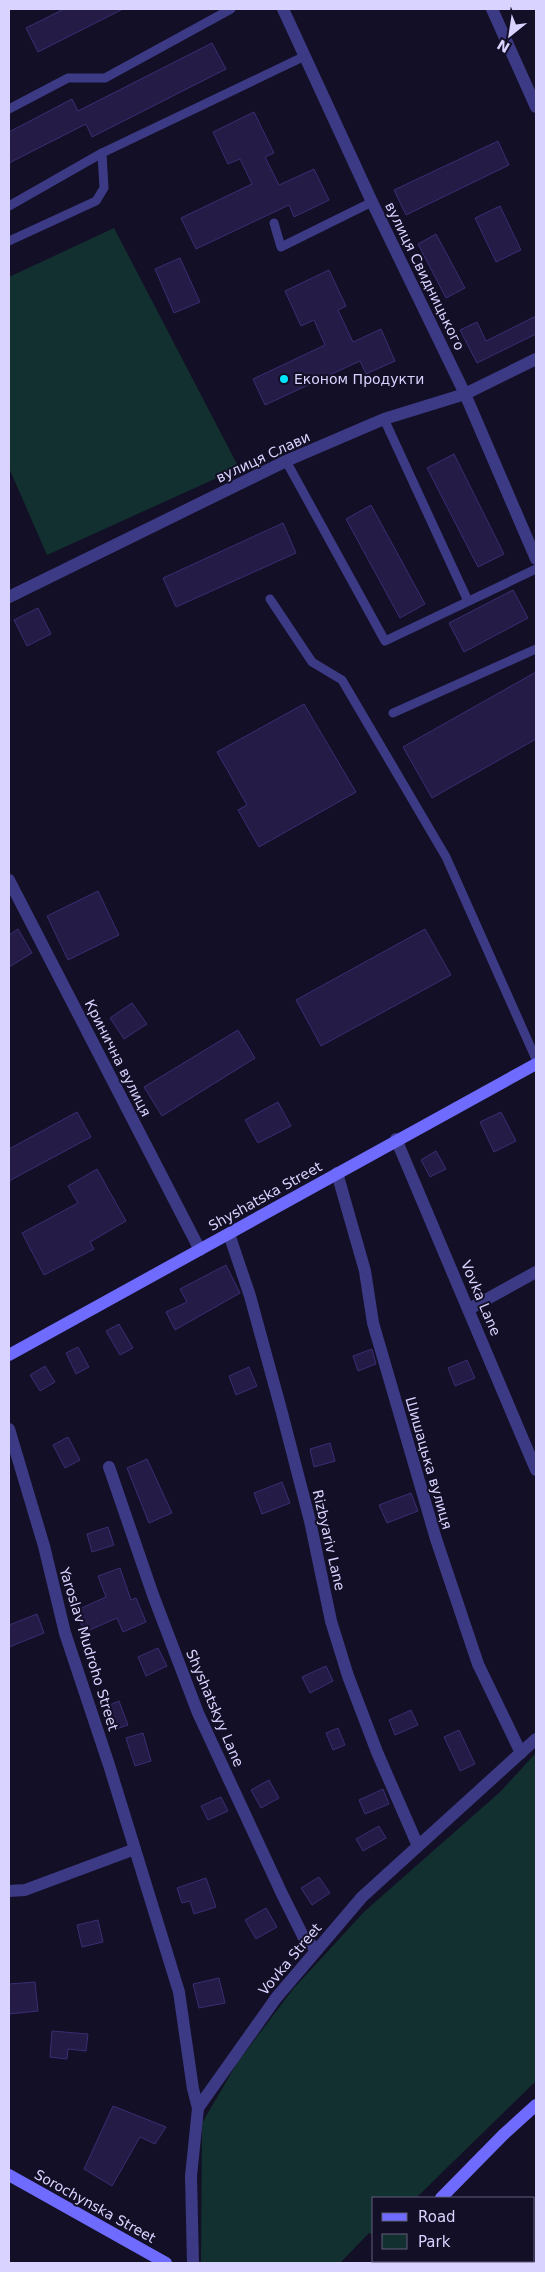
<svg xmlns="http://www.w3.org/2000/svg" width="545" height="2272" viewBox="0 0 545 2272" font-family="'DejaVu Sans',sans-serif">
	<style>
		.green { fill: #12302f }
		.building { fill: #241b47; stroke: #3b2d73 }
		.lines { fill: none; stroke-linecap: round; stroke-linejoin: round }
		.lane { stroke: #3d3a85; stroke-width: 9 }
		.street { stroke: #3d3a85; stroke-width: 12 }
		.secondary { stroke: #6f6bff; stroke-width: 12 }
		.poi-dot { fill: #00e5ff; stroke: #130f26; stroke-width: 2 }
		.labels { text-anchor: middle; stroke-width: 4; stroke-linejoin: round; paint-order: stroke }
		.street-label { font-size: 14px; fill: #d9d4ff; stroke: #130f26 }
		.poi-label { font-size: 14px; fill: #d9d4ff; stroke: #130f26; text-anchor: start }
	</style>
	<rect width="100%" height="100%" fill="#130f26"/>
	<g class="green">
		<path d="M114,228L239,468L47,555L9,468V277Z"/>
		<path d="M536,1753V2081L416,2198H374V2235L369,2233L340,2263H201L202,2123L237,2063L293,1989L365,1911L500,1792Z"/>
	</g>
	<g class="building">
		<path d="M64,9H123L38,52L26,28Z"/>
		<path d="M212,43L226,69L92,137L86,124L9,163V132L72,99L78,111Z"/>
		<path d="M254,112L274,153L265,157L279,185L314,169L329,200L294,217L289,205L196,249L181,218L252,184L240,159L228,164L213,132Z"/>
		<path d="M498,141L509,165L406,215L394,190Z"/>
		<path d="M500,206L521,250L496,262L475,218Z"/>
		<path d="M436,234L465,288L446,298L418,244Z"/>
		<path d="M180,258L200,302L174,313L155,269Z"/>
		<path d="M329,270L346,306L338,310L353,342L381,329L395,361L366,374L360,361L265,405L253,379L325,345L314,320L301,326L285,291Z"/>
		<path d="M536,316V334L477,363L460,330L477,322L486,341Z"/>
		<path d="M454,454L504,554L478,567L427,468Z"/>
		<path d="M371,505L425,604L400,618L346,519Z"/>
		<path d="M283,523L296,553L176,607L163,578Z"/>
		<path d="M513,590L528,618L464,652L449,623Z"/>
		<path d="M38,608L51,634L27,646L14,620Z"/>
		<path d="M536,672V739L432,798L403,747Z"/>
		<path d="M304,704L356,792L259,847L238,810L247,805L217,752Z"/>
		<path d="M98,891L119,935L68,960L47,916Z"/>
		<path d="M18,929L32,953L9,967V935Z"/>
		<path d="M425,929L451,975L321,1046L296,1000Z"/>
		<path d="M132,1003L147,1024L124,1039L110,1018Z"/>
		<path d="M238,1030L255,1058L162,1116L144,1087Z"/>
		<path d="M278,1102L291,1126L258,1143L245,1120Z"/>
		<path d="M77,1112L91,1137L9,1181V1149Z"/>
		<path d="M501,1112L516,1141L494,1152L480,1122Z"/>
		<path d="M436,1151L446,1169L430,1177L421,1160Z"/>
		<path d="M97,1169L126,1221L90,1242L94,1249L44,1275L22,1233L78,1203L68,1186Z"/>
		<path d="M226,1265L240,1293L175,1330L166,1312L187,1302L180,1289Z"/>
		<path d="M119,1324L133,1348L120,1355L106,1331Z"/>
		<path d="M78,1347L89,1367L76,1374L66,1353Z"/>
		<path d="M372,1349L376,1364L358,1371L353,1356Z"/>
		<path d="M467,1360L475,1378L455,1386L448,1368Z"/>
		<path d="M45,1366L55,1382L40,1391L30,1375Z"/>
		<path d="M249,1367L257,1386L236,1395L229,1376Z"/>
		<path d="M68,1437L80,1460L65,1468L53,1445Z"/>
		<path d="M330,1443L335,1461L314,1467L310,1449Z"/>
		<path d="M147,1459L172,1513L149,1523L127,1468Z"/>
		<path d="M282,1482L290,1503L262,1514L254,1493Z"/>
		<path d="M411,1493L418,1511L387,1523L379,1505Z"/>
		<path d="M108,1527L114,1545L92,1552L87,1534Z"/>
		<path d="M120,1568L131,1600L136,1598L146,1622L123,1632L117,1618L85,1632L75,1611L106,1597L98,1576Z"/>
		<path d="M37,1614L44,1633L9,1647V1625Z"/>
		<path d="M158,1648L167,1666L146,1676L138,1657Z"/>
		<path d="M326,1666L333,1681L310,1693L302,1677Z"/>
		<path d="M119,1701L128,1725L116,1729L107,1706Z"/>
		<path d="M411,1710L418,1725L395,1735L389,1720Z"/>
		<path d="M338,1728L345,1745L333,1750L326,1733Z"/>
		<path d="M459,1730L475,1764L460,1771L444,1737Z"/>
		<path d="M143,1733L151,1761L135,1766L126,1738Z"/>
		<path d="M269,1780L279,1798L261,1808L251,1790Z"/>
		<path d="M383,1789L389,1804L365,1814L359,1800Z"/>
		<path d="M221,1797L228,1811L208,1820L201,1806Z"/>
		<path d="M379,1826L386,1838L363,1851L356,1839Z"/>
		<path d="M319,1877L330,1893L312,1905L301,1888Z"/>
		<path d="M206,1878L216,1907L194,1914L190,1901L182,1903L177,1888Z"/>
		<path d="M266,1908L277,1927L256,1939L245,1920Z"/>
		<path d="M98,1920L103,1942L82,1947L77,1925Z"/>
		<path d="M219,1978L225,2003L199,2008L193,1984Z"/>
		<path d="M35,1982L38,2011L9,2014V1984Z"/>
		<path d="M52,2031L88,2034L86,2051L68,2049L67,2059L50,2057Z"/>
		<path d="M113,2106L166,2127L155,2144L140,2137L112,2186L84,2169Z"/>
	</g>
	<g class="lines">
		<g class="lane">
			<path d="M9,109L68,78H105L231,9"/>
			<path d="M9,206L102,153"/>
			<path d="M274,223L281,247L372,202"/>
			<path d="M9,241L96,201L104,188L102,153L305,56"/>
			<path d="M384,419L468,601"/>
			<path d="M286,461L385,641L536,569"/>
			<path d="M270,599L312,662L342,680L446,857L536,1059"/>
			<path d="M393,713L536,649"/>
		</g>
		<g class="street">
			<path d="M283,9L372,202L465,394L536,559"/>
			<path d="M492,9L536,107"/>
			<path d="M9,597L286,461L384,419L465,394L536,359"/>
			<path d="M9,880L200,1250"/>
			<path d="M396,1139L536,1470"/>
			<path d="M337,1173L365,1271L373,1323L436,1539L478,1664L521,1753"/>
			<path d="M229,1234L250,1296L282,1413L310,1521L331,1621L348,1676L377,1752L418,1846"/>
			<path d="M469,1309L536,1272"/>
			<path d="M9,1429L44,1546L65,1633L109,1765L179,1992L193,2089L198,2108"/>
			<path d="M109,1467L153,1595L198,1713L282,1894L304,1938L317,1950"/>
			<path d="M9,1891L25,1890L135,1849"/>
			<path d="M193,2263L191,2176L198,2108L276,1998L362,1897L536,1739"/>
		</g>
		<g class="secondary">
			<path d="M9,1355L536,1064"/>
			<path d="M9,2175L166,2263"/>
			<path d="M441,2198L503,2135L536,2105"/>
			<path d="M384,2263L387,2261"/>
		</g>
	</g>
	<circle class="poi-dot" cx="284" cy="379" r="5"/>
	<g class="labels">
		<g class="street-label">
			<text transform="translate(425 276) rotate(64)" y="5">вулиця Свидницького</text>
			<text transform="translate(263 457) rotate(-25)" y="5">вулиця Слави</text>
			<text transform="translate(118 1058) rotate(63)" y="5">Кринична вулиця</text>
			<text transform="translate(265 1196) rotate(-29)" y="5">Shyshatska Street</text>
			<text transform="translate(481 1298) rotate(67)" y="5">Vovka Lane</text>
			<text transform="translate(429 1463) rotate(74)" y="5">Шишацька вулиця</text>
			<text transform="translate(329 1540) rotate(77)" y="5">Rizbyariv Lane</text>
			<text transform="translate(89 1649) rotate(73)" y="5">Yaroslav Mudroho Street</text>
			<text transform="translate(215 1708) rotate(67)" y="5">Shyshatskyy Lane</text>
			<text transform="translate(290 1959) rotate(-50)" y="5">Vovka Street</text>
			<text transform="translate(95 2206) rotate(29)" y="5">Sorochynska Street</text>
		</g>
		<g class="poi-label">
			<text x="294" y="384">Економ Продукти</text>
		</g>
	</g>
	<rect width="545" height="2272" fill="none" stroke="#d9d4ff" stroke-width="20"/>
	<rect x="372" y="2197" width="162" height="65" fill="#130f26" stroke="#625e7d"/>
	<rect x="382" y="2213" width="25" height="8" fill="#6f6bff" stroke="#625e7d"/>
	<text x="418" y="2222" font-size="15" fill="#d9d4ff">Road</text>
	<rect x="382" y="2234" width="25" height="15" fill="#12302f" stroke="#625e7d"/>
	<text x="418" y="2247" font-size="15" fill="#d9d4ff">Park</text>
	<g transform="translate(510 35) rotate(210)" stroke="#130f26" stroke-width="4" paint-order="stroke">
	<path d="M0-4L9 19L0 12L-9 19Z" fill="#d9d4ff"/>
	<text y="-8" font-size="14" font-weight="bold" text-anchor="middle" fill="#d9d4ff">N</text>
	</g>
</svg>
